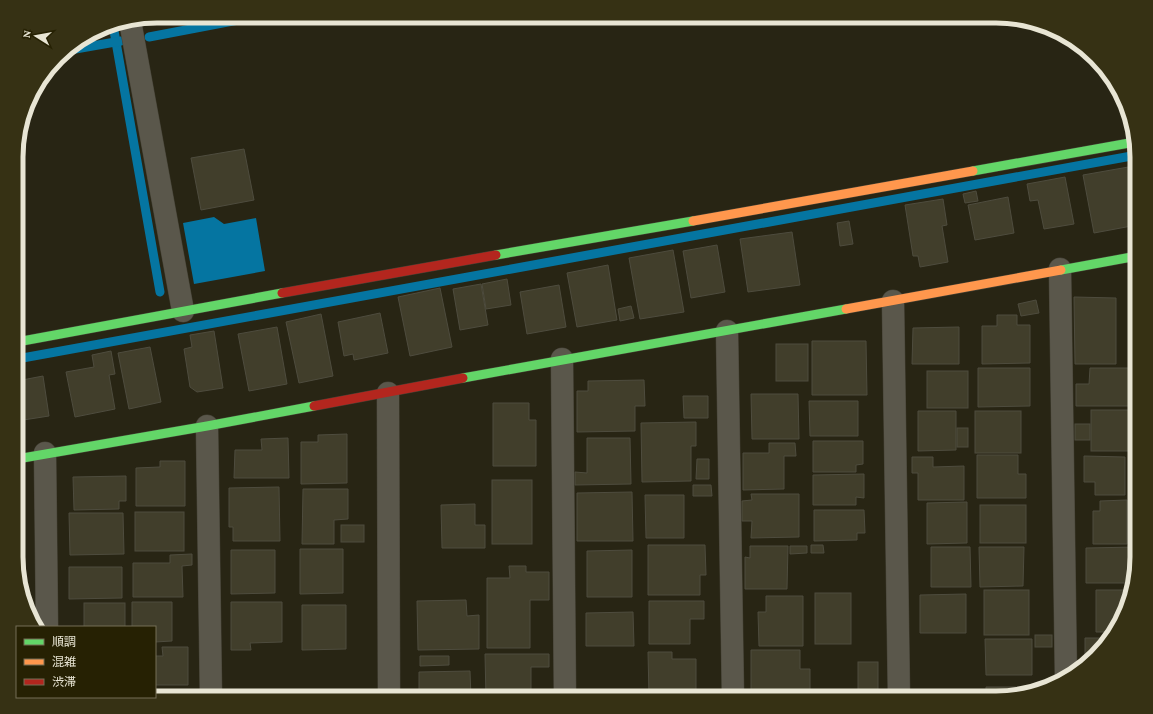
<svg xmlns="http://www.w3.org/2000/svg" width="1153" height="714" viewBox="0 0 1153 714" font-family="'Crimson Pro','Noto Sans JP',serif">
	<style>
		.water { fill: #0575a1 }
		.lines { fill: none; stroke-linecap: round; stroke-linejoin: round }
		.stream { stroke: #0575a1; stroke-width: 9 }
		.building { fill: #413e2b; stroke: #4e4c3e }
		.street-casing { stroke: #444135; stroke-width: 23 }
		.fast-casing { stroke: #444135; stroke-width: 10 }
		.slow-casing { stroke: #444135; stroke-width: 10 }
		.jam-casing { stroke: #444135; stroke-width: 10 }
		.street { stroke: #5a574b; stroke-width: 22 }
		.fast { stroke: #63d668; stroke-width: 9 }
		.slow { stroke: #ff974d; stroke-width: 9 }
		.jam { stroke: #b3261e; stroke-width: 9 }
		.rim { fill: none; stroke: #e8e5d4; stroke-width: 5 }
	</style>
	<rect width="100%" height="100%" fill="#282514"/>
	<path class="water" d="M214,217L224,224L256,218L265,271L194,284L183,223Z"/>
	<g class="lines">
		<g class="stream">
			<path d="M113,25L160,292"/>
			<path d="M149,37L259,16"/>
			<path d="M64,51L121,41"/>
			<path d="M17,359L1137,155"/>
		</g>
	</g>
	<g class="building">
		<path d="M244,149L254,200L201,210L191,158Z"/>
		<path d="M1134,166L1137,179V225L1094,233L1083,175Z"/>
		<path d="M1065,177L1074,224L1044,229L1038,200L1030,201L1027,184Z"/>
		<path d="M976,191L978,201L965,203L963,194Z"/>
		<path d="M1008,197L1014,233L975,240L968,205Z"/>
		<path d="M943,199L947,225L942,226L948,262L920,267L918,256H913L905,205Z"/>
		<path d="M849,221L853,244L840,246L837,223Z"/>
		<path d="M792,232L800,285L748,292L740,239Z"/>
		<path d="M717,245L725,292L691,298L683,251Z"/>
		<path d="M673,250L684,312L640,319L629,258Z"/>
		<path d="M608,265L617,320L577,327L567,273Z"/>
		<path d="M507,279L511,305L486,309L482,284Z"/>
		<path d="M481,284L488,325L460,330L453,289Z"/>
		<path d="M559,285L566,327L527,334L520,292Z"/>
		<path d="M440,288L452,347L410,356L398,297Z"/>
		<path d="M1074,297L1116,298V364H1075Z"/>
		<path d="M1036,300L1039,313L1021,316L1018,304Z"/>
		<path d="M631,306L634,318L620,321L618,309Z"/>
		<path d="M380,313L388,353L354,360L353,354L344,356L338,322Z"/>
		<path d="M321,314L333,376L299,383L286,322Z"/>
		<path d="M997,315H1017V325H1030V363L982,364V326H997Z"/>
		<path d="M277,327L287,384L249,391L238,334Z"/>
		<path d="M959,327V364H912L913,328Z"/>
		<path d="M214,331L223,388L197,392L190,387L184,349L192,347L190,335Z"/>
		<path d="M812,341H866L867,395H812Z"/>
		<rect x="776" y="344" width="32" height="37"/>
		<path d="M150,347L161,402L129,409L118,353Z"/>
		<path d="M111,351L115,374L109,375L115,409L75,417L66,372L94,367L92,355Z"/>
		<path d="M978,368H1030V406L978,407Z"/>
		<path d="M1090,368H1134L1135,406H1076V384H1089Z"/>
		<rect x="927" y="371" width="41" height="37"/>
		<path d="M43,376L49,416L17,421V381Z"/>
		<path d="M644,380L645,406H635V431L577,432V391H588V381Z"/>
		<path d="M751,394H798L799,439H752Z"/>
		<path d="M683,396H708V418H684Z"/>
		<path d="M809,401H858V436H810Z"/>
		<path d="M493,403H529V420H536V466H493Z"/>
		<rect x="1091" y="410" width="44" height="41"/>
		<path d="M918,411H956V450L918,451Z"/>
		<rect x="975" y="411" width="46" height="42"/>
		<path d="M696,422V446H691V481L642,482L641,423Z"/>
		<rect x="1075" y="424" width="15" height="16"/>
		<rect x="957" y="428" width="11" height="19"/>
		<path d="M347,434V483L301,484V442H318V435Z"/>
		<path d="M288,438L289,478H234L235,450H262L261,439Z"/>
		<path d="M587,438H630L631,484L575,485V472L587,473Z"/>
		<path d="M813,441H863V464L856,465V472H813Z"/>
		<path d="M769,443H795L796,456H784V489L743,490V453H769Z"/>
		<path d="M977,455H1018V474H1026V498H977Z"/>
		<path d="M1084,456L1125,457V495H1095V482H1084Z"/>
		<path d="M912,457H933V467L964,466V500H918V473H912Z"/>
		<path d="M697,459H709V479H696Z"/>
		<path d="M160,461H185V506H136V468L160,467Z"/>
		<path d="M864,474V498L856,497V505H813V475Z"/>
		<path d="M126,476V501H119V509L74,510L73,477Z"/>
		<rect x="492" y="480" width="40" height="64"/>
		<path d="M693,485H711L712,496H693Z"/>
		<path d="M279,487L280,541H233V527H229V488Z"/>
		<path d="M303,489H348V519L334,520V544H302Z"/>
		<path d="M632,492L633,541H577V493Z"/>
		<path d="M751,494H799V537L751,538L752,521H742V501L752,500Z"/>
		<path d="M645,495H684V538H646Z"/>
		<path d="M1127,500V544H1093V511H1100V501Z"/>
		<path d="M967,502V543L927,544V503Z"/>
		<path d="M475,504V525H485V548H442L441,505Z"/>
		<rect x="980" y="505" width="46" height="38"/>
		<path d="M814,510H864L865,533H857V540L814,541Z"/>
		<rect x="135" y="512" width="49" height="39"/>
		<path d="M69,513H123L124,554L70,555Z"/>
		<rect x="341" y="525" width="23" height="17"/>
		<path d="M648,545H705L706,575H700V595H648Z"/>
		<path d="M811,545H823L824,553H811Z"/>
		<path d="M750,546H788L787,589H745V557L750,558Z"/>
		<path d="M790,546H807V553L790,554Z"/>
		<path d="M931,547H970L971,587H931Z"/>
		<path d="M979,547H1024L1023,586L980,587Z"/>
		<path d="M1137,547V566L1131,583H1086V548Z"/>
		<path d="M300,549H343V593L300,594Z"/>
		<path d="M231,550H275V593L231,594Z"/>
		<path d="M632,550V597H587V551Z"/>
		<path d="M192,554V565L182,566L183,597H133V563H170V555Z"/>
		<path d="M509,566H526V572H549V600H530V648H487V578H510Z"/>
		<path d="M69,567H122V598L69,599Z"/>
		<rect x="984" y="590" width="45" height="45"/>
		<path d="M1096,590H1129L1114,632H1096Z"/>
		<rect x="815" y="593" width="36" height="51"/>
		<path d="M966,594V633H920V595Z"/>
		<path d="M766,596H803V646H759L758,612H766Z"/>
		<path d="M466,600L467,616L479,615V649L418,650L417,601Z"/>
		<path d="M649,601H704V619H690V644H649Z"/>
		<path d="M132,602H172V641L155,642V627H132Z"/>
		<path d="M231,602H282V642L250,643L251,650H231Z"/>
		<rect x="84" y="603" width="41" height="24"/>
		<path d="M302,605H346V649L302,650Z"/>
		<path d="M633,612L634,646H586V613Z"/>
		<rect x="1035" y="635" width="17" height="12"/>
		<path d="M1085,638H1111L1085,662Z"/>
		<path d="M985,639H1032V675H986Z"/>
		<path d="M162,647H188V685H155V656H163Z"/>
		<path d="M751,650H800V669H810V697H751Z"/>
		<path d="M648,652H672V659H696V695L649,696Z"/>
		<path d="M485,654H549V667H531V698H486Z"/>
		<path d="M420,656H449V665L420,666Z"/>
		<rect x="858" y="662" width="20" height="30"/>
		<path d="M470,671L471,698H419V672Z"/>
		<path d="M986,687H1025V692L1005,698H986Z"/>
		<path d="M155,690H185V698L149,697H155Z"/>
		<rect x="475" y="692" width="8" height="6"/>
		<rect x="935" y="693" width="35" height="5"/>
	</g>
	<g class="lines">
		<g class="street-casing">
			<g id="street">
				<path d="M130,21L183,311"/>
				<path d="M1060,269L1066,679"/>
				<path d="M893,301L899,698"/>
				<path d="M727,331L733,698"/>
				<path d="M562,359L565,698"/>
				<path d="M388,393L389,698"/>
				<path d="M207,426L211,698"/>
				<path d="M45,453L47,627"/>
			</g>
		</g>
		<g class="fast-casing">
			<g id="fast">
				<path d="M973,171L1135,142"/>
				<path d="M496,255L693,221"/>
				<path d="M1061,270L1137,256"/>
				<path d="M17,342L282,293"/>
				<path d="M463,378L846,309"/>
				<path d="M17,459L207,426L314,406"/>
			</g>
		</g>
		<g class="slow-casing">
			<g id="slow">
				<path d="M693,221L973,171"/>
				<path d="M846,309L1061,270"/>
			</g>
		</g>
		<g class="jam-casing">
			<g id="jam">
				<path d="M282,293L496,255"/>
				<path d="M314,406L463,378"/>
			</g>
		</g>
		<use href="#street" class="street"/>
		<use href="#fast" class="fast"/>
		<use href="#slow" class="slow"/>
		<use href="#jam" class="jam"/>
	</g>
	<path d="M0 0H1153V714H0ZM157 23H996A134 134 0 0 1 1130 157V557A134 134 0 0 1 996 691H157A134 134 0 0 1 23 557V157A134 134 0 0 1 157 23Z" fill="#363114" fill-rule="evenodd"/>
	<path class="rim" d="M157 23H996A134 134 0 0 1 1130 157V557A134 134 0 0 1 996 691H157A134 134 0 0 1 23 557V157A134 134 0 0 1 157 23Z"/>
	<rect x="16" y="626" width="140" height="72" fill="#262103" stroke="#746f57"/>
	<rect x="24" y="639" width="20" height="6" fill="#63d668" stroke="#746f57"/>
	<text x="52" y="646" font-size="12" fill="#e8e5d4">順調</text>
	<rect x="24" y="659" width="20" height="6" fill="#ff974d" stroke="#746f57"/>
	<text x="52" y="666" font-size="12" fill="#e8e5d4">混雑</text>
	<rect x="24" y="679" width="20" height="6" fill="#b3261e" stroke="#746f57"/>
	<text x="52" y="686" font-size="12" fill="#e8e5d4">渋滞</text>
	<g transform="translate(36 36) rotate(281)" stroke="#262103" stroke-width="3" paint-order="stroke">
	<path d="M0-3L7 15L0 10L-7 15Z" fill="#e8e5d4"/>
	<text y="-6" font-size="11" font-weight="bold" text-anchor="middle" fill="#e8e5d4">N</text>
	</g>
</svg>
